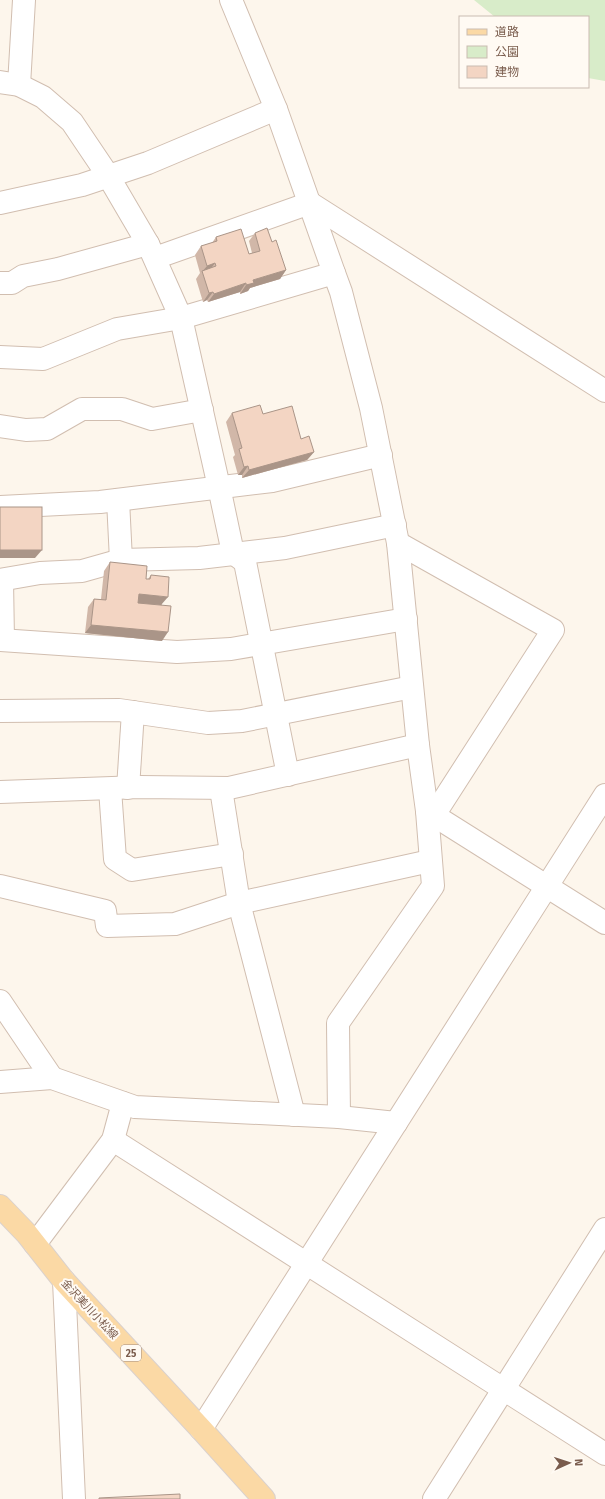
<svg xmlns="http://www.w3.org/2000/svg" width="605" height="1499" viewBox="0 0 605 1499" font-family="'Fira Sans','Noto Sans JP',sans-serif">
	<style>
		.green { fill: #d8ecc9 }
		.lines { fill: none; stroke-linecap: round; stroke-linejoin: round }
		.minor-casing { stroke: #d1beb0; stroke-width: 24 }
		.primary-casing { stroke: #dad1cd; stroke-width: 24 }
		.minor { stroke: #fff; stroke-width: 22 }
		.primary { stroke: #fbd9a5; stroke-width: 22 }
		.wall { fill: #d1b7a8 }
		.shaded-wall { fill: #aa9588 }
		.building { fill: #f3d5c3; stroke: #aa9588 }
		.labels { text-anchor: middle; stroke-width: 4; stroke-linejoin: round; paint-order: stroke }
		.shield { fill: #fffaf3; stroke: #a28b7f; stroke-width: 1 }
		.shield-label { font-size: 10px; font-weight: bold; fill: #7a5c4d }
		.street-label { font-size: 11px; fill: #7a5c4d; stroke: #fffaf3 }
	</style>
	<rect width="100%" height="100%" fill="#fdf6ec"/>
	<path class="green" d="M474,0H605V81L588,78V17H495Z"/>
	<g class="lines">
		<g class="minor-casing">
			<g id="minor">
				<path d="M231,0L276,109L334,273L341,292L371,408L398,543L418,745L427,811L433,886L338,1023L339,1117"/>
				<path d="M0,82L19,85L43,97L72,122L107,174L148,244L181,318L219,487L233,553L245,562L288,775"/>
				<path d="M19,85L24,0"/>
				<path d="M0,203L82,185L148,163L276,109"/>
				<path d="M310,203L605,391"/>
				<path d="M155,258L310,203"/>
				<path d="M0,283H12L23,276L58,269L148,244"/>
				<path d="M0,357L43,359L117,329L181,318L334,273"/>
				<path d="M0,426L26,430L47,429L82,409H122L152,419L202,410"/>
				<path d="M118,500L121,560"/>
				<path d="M0,507L100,502L272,481L381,455"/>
				<path d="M398,543L553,630L434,815"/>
				<path d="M0,580L40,573L82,571L121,560L199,558L285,548L395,525"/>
				<path d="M2,580L3,640"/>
				<path d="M0,640L177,652L231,649L406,619"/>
				<path d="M0,711L119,710L208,723L242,721L412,687"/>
				<path d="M128,788L133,712"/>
				<path d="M110,789L115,859L132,870L232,854"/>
				<path d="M221,789L239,903L294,1115"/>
				<path d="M0,792L140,787L229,788L418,745"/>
				<path d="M427,811L605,923"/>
				<path d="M0,886L105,911L107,926L175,924L239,903L430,861"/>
				<path d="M0,1001L52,1078"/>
				<path d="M0,1082L52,1078L135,1107L339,1117L396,1123"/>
				<path d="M113,1140L605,1454"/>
				<path d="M35,1244L113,1140L123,1103"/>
				<path d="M64,1281L74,1499"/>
				<path d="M201,1429L605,795"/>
				<path d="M434,1499L605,1229"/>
			</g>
		</g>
		<g class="primary-casing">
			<path id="primary" d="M0,1206L27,1234L64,1281L201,1429L264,1499"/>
		</g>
		<use href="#minor" class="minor"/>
		<use href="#primary" class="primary"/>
	</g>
	<g class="wall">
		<path d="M255,233L272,242L286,270L280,279L250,288L248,291L240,294V292L208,302L207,300L203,302L196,279L200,273L195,255L201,246L212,243L216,237L249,254L252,253L249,241Z"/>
		<path d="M232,413L263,414L301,439L314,452L307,460L242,478V475H238L233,457L235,455L226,422Z"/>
		<path d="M110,562L146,579H148L151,575L162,605V641L85,633L88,607L94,599H101L104,571Z"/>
	</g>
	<g class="shaded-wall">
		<path d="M215,263L209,271L202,272L207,266Z"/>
		<path d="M286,270L280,279L250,288L248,291L240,294L246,285L253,280Z"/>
		<path d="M246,283L240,292L208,302L214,294Z"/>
		<path d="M213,292L207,300L203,302L209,293Z"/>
		<path d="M314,452L307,460L242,478L249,470Z"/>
		<path d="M248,466L242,475H238L244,467Z"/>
		<path d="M0,550H42L35,558H0Z"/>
		<path d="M139,594L168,597L161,605L133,603Z"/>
		<path d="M91,625L168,632L162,641L85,633Z"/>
	</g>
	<g class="building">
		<path d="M267,228L272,242L276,240L286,270L253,280L254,283L246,285V283L214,294L213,292L209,293L202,271L216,266L215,263L207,266L201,246L217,241L216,237L241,229L249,254L260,251L255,233Z"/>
		<path d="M260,405L263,414L292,406L301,439L309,436L314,452L249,470L248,466L244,467L239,449L242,448L232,413Z"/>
		<rect x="0" y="507" width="42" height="43"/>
		<path d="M110,562L147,566L146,579H150L151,575L169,577L168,597L139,594L138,603L171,606L168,632L91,625L94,599L106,600Z"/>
		<path d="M180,1494V1499H99V1498Z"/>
	</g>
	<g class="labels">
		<rect class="shield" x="121" y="1345" width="20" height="16" rx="3"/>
		<g class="shield-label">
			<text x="131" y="1357">25</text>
		</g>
		<g class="street-label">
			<text transform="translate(90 1309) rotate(47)" y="4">金沢美川小松線</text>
		</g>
	</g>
	<rect x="459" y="16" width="130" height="72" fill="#fffaf3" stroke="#cabbb1"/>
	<rect x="467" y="29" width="20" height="6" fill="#fbd9a5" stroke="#cabbb1"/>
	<text x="495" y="36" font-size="12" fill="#7a5c4d">道路</text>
	<rect x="467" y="46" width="20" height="12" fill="#d8ecc9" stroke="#cabbb1"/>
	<text x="495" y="56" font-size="12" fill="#7a5c4d">公園</text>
	<rect x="467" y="66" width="20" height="12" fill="#f3d5c3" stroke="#cabbb1"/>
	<text x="495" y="76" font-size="12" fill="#7a5c4d">建物</text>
	<g transform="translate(569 1463) rotate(87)" stroke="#fffaf3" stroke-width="3" paint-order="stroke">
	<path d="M0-3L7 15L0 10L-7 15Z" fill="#7a5c4d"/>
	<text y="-6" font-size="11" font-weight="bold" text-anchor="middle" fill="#7a5c4d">N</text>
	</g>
</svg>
